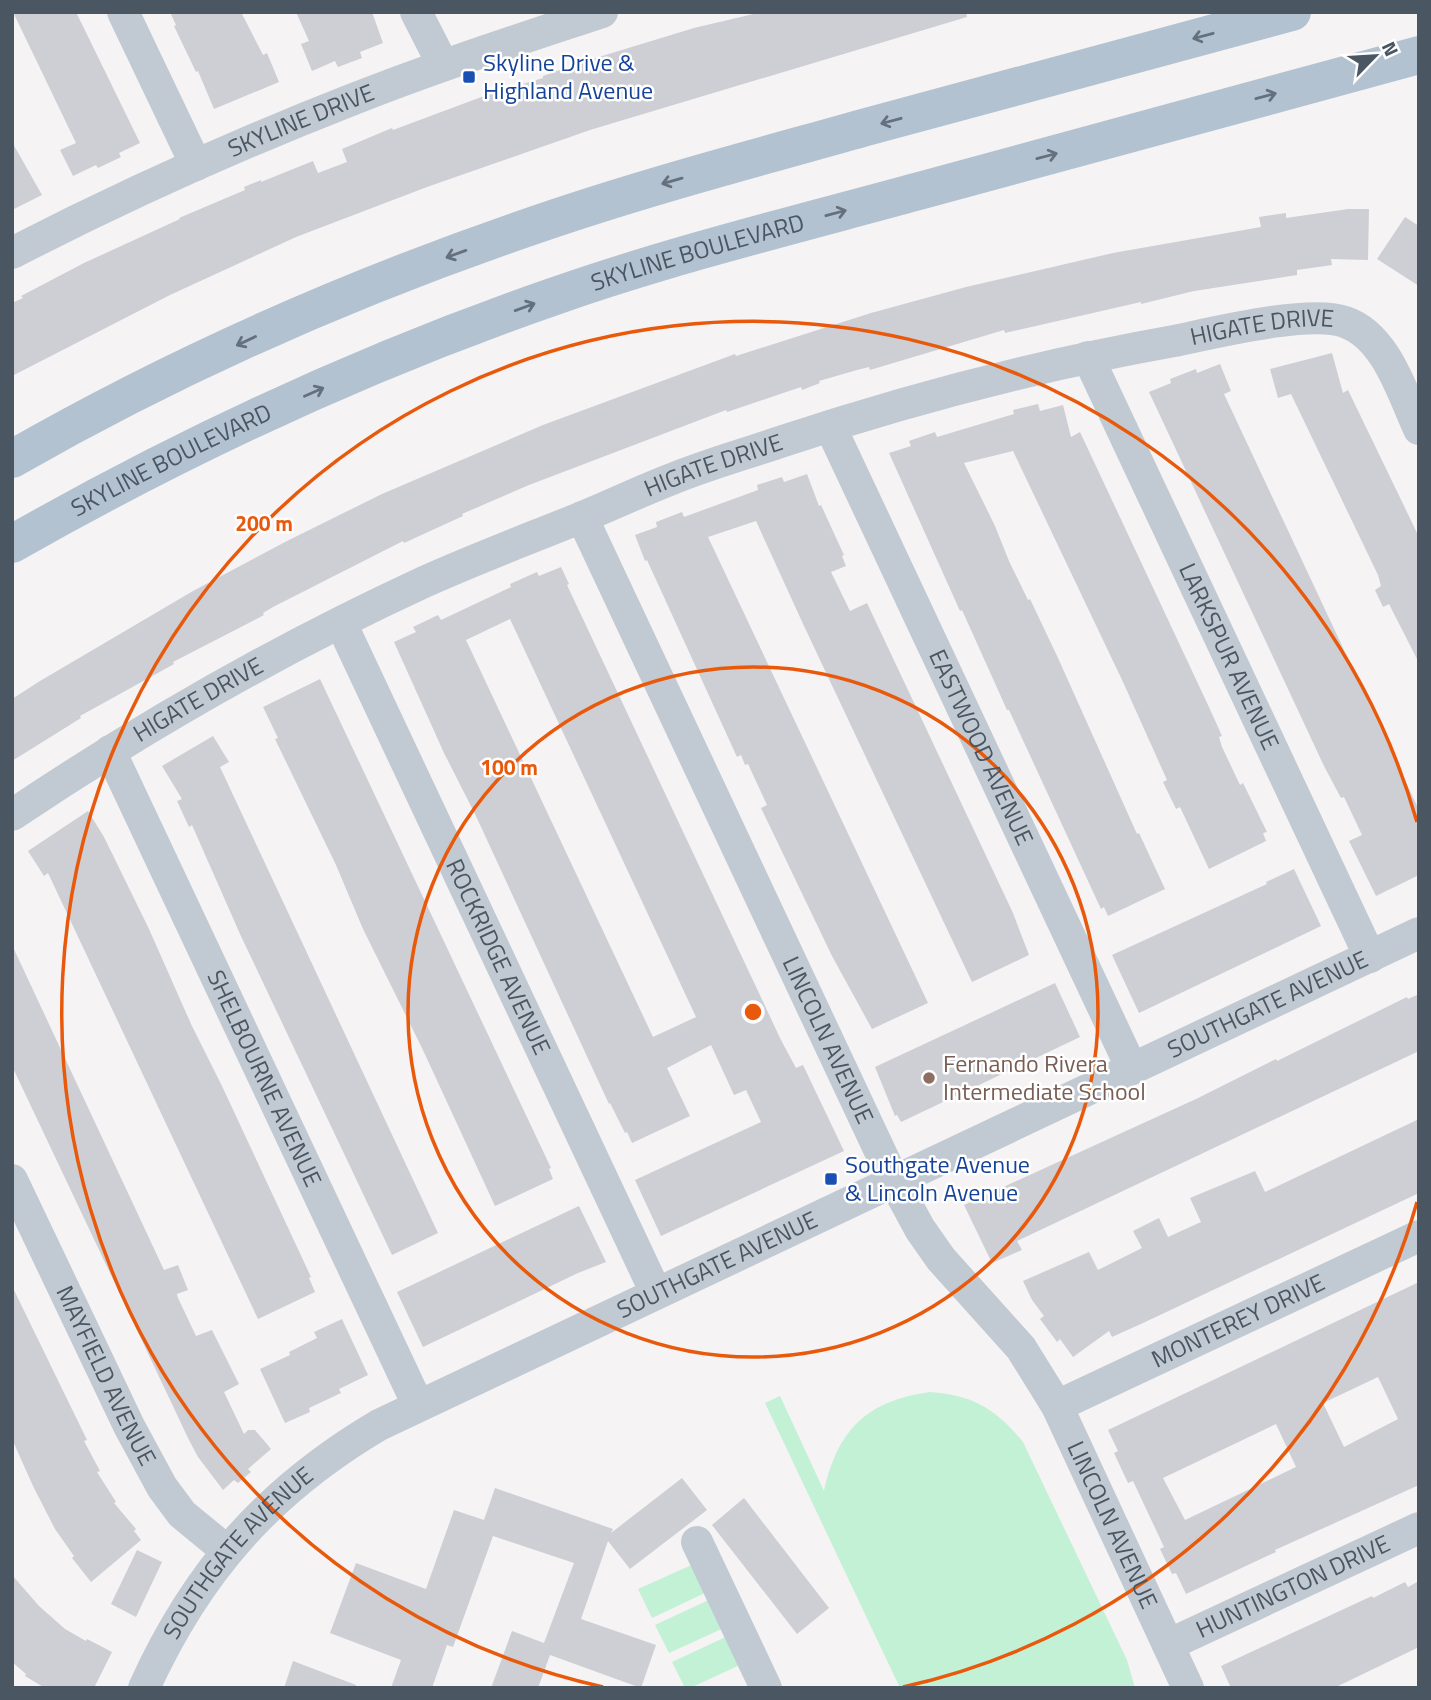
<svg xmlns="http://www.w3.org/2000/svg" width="1431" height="1700" viewBox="0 0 1431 1700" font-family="'Titillium Web',sans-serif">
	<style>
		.green { fill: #c3f1d5 }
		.building { fill: #cdcfd5; fill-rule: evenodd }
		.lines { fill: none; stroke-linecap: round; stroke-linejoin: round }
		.minor { stroke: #c1cad2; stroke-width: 32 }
		.major { stroke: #b3c2d1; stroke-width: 38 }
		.oneway { stroke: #64717d }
		.ring { fill: none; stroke: #e8590c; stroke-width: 3.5 }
		.transit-dot { fill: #1a4fb4; stroke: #fff; stroke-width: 2.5 }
		.education-dot { fill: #8d6e63; stroke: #fff; stroke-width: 2.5 }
		.labels { text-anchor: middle; stroke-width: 5; stroke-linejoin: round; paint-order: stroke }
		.transit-label { font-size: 24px; fill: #164399; stroke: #fff; text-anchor: start }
		.street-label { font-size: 24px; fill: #4a5661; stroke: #fff }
		.education-label { font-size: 24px; fill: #785e54; stroke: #fff; text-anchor: start }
		.centre { fill: #e8590c; stroke: #fff; stroke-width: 3.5 }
		.ring-label { font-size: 21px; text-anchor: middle; font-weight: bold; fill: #e8590c; stroke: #fff; stroke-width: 5; stroke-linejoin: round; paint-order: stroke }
	</style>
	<rect width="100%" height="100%" fill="#f5f3f3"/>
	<g class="green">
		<path d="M930,1392C973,1395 996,1409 1023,1442L1127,1660L1135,1688H900L765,1403L780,1396L824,1491C838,1430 866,1401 930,1392Z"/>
		<path d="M696,1563L709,1591L652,1618L638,1589Z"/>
		<path d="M713,1598L726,1627L669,1653L655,1625Z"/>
		<path d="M730,1635L742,1664L690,1688H685L672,1662Z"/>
	</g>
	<g class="building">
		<path d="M13,12H76L140,143L119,153L121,157L98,168L96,165L73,176L60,150L76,143Z"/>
		<path d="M170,12H241L263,55L267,53L279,82L214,109L198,71L196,72L174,26L176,25Z"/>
		<path d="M296,12H372L383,43L360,52L362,58L338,67L335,61L312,71L301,44L309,41Z"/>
		<path d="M762,12H966L967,17L590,130L427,187L296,237L170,295L12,376V303L23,298L21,296L84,263L180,219L179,218L245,190L244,187L261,180V182L313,161L318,173L347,162L342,149L392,128L393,130L492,93L543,78V76L576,64L694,28Z"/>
		<path d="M12,142L42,195L12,210Z"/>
		<path d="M1348,209H1369L1368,260L1331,259L1332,265L1297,270V275L1194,291L1141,304V302L1005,333L1004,330L870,370L869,367L857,370L819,381L820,383L802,390L801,387L727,412L726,410L529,485L462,514L463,516L404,543L403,541L273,607L263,613L264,615L173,662L174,664L80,716L81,718L12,761V699L40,681L193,591L287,541L382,494L543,425L735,354L736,356L871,313L966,287L1113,253L1261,227L1259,217L1286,213V218Z"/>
		<path d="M1405,217L1419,226V286L1377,259Z"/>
		<path d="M1332,353L1343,393L1348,390L1419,537V663L1389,604L1383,607L1375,590L1381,586L1378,575L1291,394L1278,398L1270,369Z"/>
		<path d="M1220,364L1231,391L1224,394L1419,810V875L1376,896L1349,841L1362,835L1344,797L1341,798L1324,766L1149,392L1171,383L1170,379L1196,369L1197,373Z"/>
		<path d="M1038,404L1040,411L1063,405L1071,437L1080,432L1208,705L1222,736L1219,737L1222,747L1240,785L1243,783L1267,832L1263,833L1266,841L1209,869L1180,807L1176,809L1163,782L1167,780L1123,682L1013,451L964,463L995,526L1009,561L1028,600L1030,599L1058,658L1137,834L1139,833L1165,889L1108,916L1104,907L1101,909L1009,710H1007L962,610L960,611L889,453L911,446L909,441L935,432L937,437L1014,414L1013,410Z"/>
		<path d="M807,474L819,506L821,505L844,555L842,556L846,566L831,572L850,611L867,603L1013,913L1029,955L972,982L804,626L756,521L708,537L928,1003L872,1029L832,956L761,808L767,805L748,764L745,765L741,755L737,757L647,560L645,561L635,535L657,527L656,522L682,512L684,517L758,490L757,485L782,477L784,482Z"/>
		<path d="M561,567L569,584L567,585L781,1040L796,1068L803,1065L844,1151L661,1236L635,1180L761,1122L746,1090L734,1095L711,1045L667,1068L690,1116L632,1143L627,1132L625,1133L610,1103L609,1104L475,814L444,753L394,642L416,632L413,627L438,615L441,620L511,587L510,584L537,572L539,576ZM510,619L696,1017L653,1037L466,640Z"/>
		<path d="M320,679L551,1168L549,1169L553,1179L495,1206L422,1048L363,929L336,865L275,739L278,738L263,707Z"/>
		<path d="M213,736L229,762L220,767L438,1233L392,1255L240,934L192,825L189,827L177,801L182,799L162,766Z"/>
		<path d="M88,811L104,837L149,929L191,1024L222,1086L311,1277L309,1278L315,1292L258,1319L48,873L44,876L28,851Z"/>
		<path d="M1294,869L1321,926L1139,1013L1112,955L1267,884L1266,882Z"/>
		<path d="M12,945L164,1270L178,1265L188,1290L177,1294L178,1298L196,1336L212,1330L239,1384L224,1392L244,1434L248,1430H255L271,1449L248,1469L251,1472L238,1483L234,1480L223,1490L198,1457L189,1440L12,1066Z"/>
		<path d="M1055,983L1080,1037L901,1122L897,1115L895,1116L875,1067Z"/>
		<path d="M1419,994V1051L1017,1241L1022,1250L992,1263L964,1205L1196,1099L1276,1059L1277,1061L1407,997L1408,999Z"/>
		<path d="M1419,1119V1193L1143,1323L1112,1337L1109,1331L1073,1357L1060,1339L1057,1342L1040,1319L1044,1316L1032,1300L1023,1281L1089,1252L1098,1270L1142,1248L1133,1231L1159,1218L1168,1237L1201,1222L1190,1198L1255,1171L1265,1192Z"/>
		<path d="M579,1206L606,1262L578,1273L423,1347L397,1292Z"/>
		<path d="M1419,1282V1485L1275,1550L1276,1552L1186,1594L1176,1573L1172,1574L1160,1549L1164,1547L1133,1481L1128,1483L1114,1453L1118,1451L1108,1430ZM1378,1377L1398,1419L1344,1447L1323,1403ZM1276,1424L1296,1467L1185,1520L1163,1478Z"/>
		<path d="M12,1286L87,1440L84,1441L100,1471L97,1472L116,1502L114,1503L136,1529L134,1531L141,1540L91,1582L72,1558L74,1556L55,1529L33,1486L12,1439Z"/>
		<path d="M342,1319L368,1375L339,1389L341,1393L309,1408L310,1412L285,1423L260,1369L290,1355L289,1352L317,1338L314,1332Z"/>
		<path d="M682,1478L707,1510L630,1569L608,1541L581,1619L656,1645L641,1688L550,1655L538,1688H491L512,1631L544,1643L574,1563L493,1536L453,1647L447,1645L432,1688H391L401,1660L330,1633L356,1563L426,1589L454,1510L484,1520L495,1488L613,1529L611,1533Z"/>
		<path d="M744,1498L829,1608L797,1634L712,1525Z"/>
		<path d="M137,1550L162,1562L136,1617L111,1604Z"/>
		<path d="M12,1575L39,1606L65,1629L86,1641L87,1639L112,1652L94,1688H45L25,1676L26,1674L12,1662Z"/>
		<path d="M1419,1581V1647L1334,1688H1231L1221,1666L1372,1596L1373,1598L1405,1582L1408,1587Z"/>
		<path d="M293,1661L356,1685L355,1688H284Z"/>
	</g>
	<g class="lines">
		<g class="minor">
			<path d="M123,12L196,165"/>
			<path d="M416,12L443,65"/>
			<path id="s1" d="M12,253C123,196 236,145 351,100C434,67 518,40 602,12"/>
			<path id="s2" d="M1088,357L1370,957"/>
			<path id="s3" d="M830,426L1132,1069"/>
			<path id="s4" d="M582,517L894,1181L920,1229L941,1259L1021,1348L1057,1406L1188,1688"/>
			<path id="s5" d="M341,623L656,1293"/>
			<path id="s6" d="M110,751L418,1405"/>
			<path id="s7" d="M12,815C143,727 281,648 424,582C477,558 531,538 585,516C614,504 643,490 672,479C706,465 742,455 777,443C906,400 1039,365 1174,341C1213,333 1310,309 1345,322C1386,336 1402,392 1419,429"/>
			<path id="s8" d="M12,1180L129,1426L162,1487L182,1514L227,1551"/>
			<path id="s9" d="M1057,1406L1419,1236"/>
			<path d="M697,1542L766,1688"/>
			<path id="s10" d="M1168,1645L1419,1528"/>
			<path id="s11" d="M144,1688C197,1571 269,1490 379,1425L1419,933"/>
		</g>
		<g class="major">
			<path d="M12,459C176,365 351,288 529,227C641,188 756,158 870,126C1011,88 1152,50 1292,12"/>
			<path id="s12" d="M12,544C186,445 369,360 558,295C676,254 798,224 919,191C1085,145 1252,100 1419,55"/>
		</g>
	</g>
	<defs><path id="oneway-shaft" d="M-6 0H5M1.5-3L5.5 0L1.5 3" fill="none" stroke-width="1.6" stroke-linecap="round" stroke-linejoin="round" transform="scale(1.75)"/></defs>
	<g class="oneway">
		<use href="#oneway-shaft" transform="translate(1203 36) rotate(165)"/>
		<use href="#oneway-shaft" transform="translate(1266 96) rotate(-15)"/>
		<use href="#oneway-shaft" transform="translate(891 121) rotate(165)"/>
		<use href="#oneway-shaft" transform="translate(1047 156) rotate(-15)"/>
		<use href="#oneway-shaft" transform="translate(672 181) rotate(164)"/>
		<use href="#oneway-shaft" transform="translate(836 213) rotate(-15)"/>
		<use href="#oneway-shaft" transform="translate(456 254) rotate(160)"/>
		<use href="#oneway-shaft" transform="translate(525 307) rotate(-20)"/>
		<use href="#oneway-shaft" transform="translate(246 341) rotate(155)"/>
		<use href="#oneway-shaft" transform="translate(314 392) rotate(-24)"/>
	</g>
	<g class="ring">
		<circle cx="753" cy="1012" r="345"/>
		<path d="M1417 1202A691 691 0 0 1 903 1687M603 1687A691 691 0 1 1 1417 822"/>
	</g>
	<g class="transit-dot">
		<rect x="462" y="70" width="14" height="14" rx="3.5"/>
		<rect x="824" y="1172" width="14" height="14" rx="3.5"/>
	</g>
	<circle class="education-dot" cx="929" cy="1078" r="7"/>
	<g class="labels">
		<g class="transit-label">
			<text x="483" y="71">Skyline Drive &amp;<tspan x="483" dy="28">Highland Avenue</tspan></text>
			<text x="845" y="1173">Southgate Avenue<tspan x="845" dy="28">&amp; Lincoln Avenue</tspan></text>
		</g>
		<g class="street-label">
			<text dy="8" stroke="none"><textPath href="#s1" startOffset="318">SKYLINE DRIVE</textPath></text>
			<text dy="8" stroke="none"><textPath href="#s12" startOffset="747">SKYLINE BOULEVARD</textPath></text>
			<text dy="8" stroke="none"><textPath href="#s7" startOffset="1353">HIGATE DRIVE</textPath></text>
			<text dy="8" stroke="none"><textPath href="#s12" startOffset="180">SKYLINE BOULEVARD</textPath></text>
			<text dy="8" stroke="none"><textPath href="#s7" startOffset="786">HIGATE DRIVE</textPath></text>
			<text dy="8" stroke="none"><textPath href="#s2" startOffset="331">LARKSPUR AVENUE</textPath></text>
			<text dy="8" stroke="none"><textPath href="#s7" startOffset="219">HIGATE DRIVE</textPath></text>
			<text dy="8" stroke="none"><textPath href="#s3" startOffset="355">EASTWOOD AVENUE</textPath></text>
			<text dy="8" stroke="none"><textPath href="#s5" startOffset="369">ROCKRIDGE AVENUE</textPath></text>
			<text dy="8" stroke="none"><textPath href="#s11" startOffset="1342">SOUTHGATE AVENUE</textPath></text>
			<text dy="8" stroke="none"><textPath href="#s4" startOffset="578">LINCOLN AVENUE</textPath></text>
			<text dy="8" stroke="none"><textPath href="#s6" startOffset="362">SHELBOURNE AVENUE</textPath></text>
			<text dy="8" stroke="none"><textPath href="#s11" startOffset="733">SOUTHGATE AVENUE</textPath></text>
			<text dy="8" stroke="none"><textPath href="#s9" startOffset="200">MONTEREY DRIVE</textPath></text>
			<text dy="8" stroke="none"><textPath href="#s8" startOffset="217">MAYFIELD AVENUE</textPath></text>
			<text dy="8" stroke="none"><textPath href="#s4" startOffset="1144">LINCOLN AVENUE</textPath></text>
			<text dy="8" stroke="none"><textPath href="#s11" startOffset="166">SOUTHGATE AVENUE</textPath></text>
			<text dy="8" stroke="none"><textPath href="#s10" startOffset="138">HUNTINGTON DRIVE</textPath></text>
		</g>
		<g class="education-label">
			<text x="943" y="1072">Fernando Rivera<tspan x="943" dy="28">Intermediate School</tspan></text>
		</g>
	</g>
	<circle cx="753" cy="1012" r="10" class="centre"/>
	<g class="ring-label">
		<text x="264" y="531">200 m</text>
		<text x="509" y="775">100 m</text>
	</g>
	<rect width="1431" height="1700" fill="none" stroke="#4a5661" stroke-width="28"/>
	<g transform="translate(1375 56) rotate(65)" stroke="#ffffff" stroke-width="5" paint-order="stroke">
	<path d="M0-5L12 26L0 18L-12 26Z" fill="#4a5661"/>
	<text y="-10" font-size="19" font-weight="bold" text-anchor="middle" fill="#4a5661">N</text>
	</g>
</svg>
